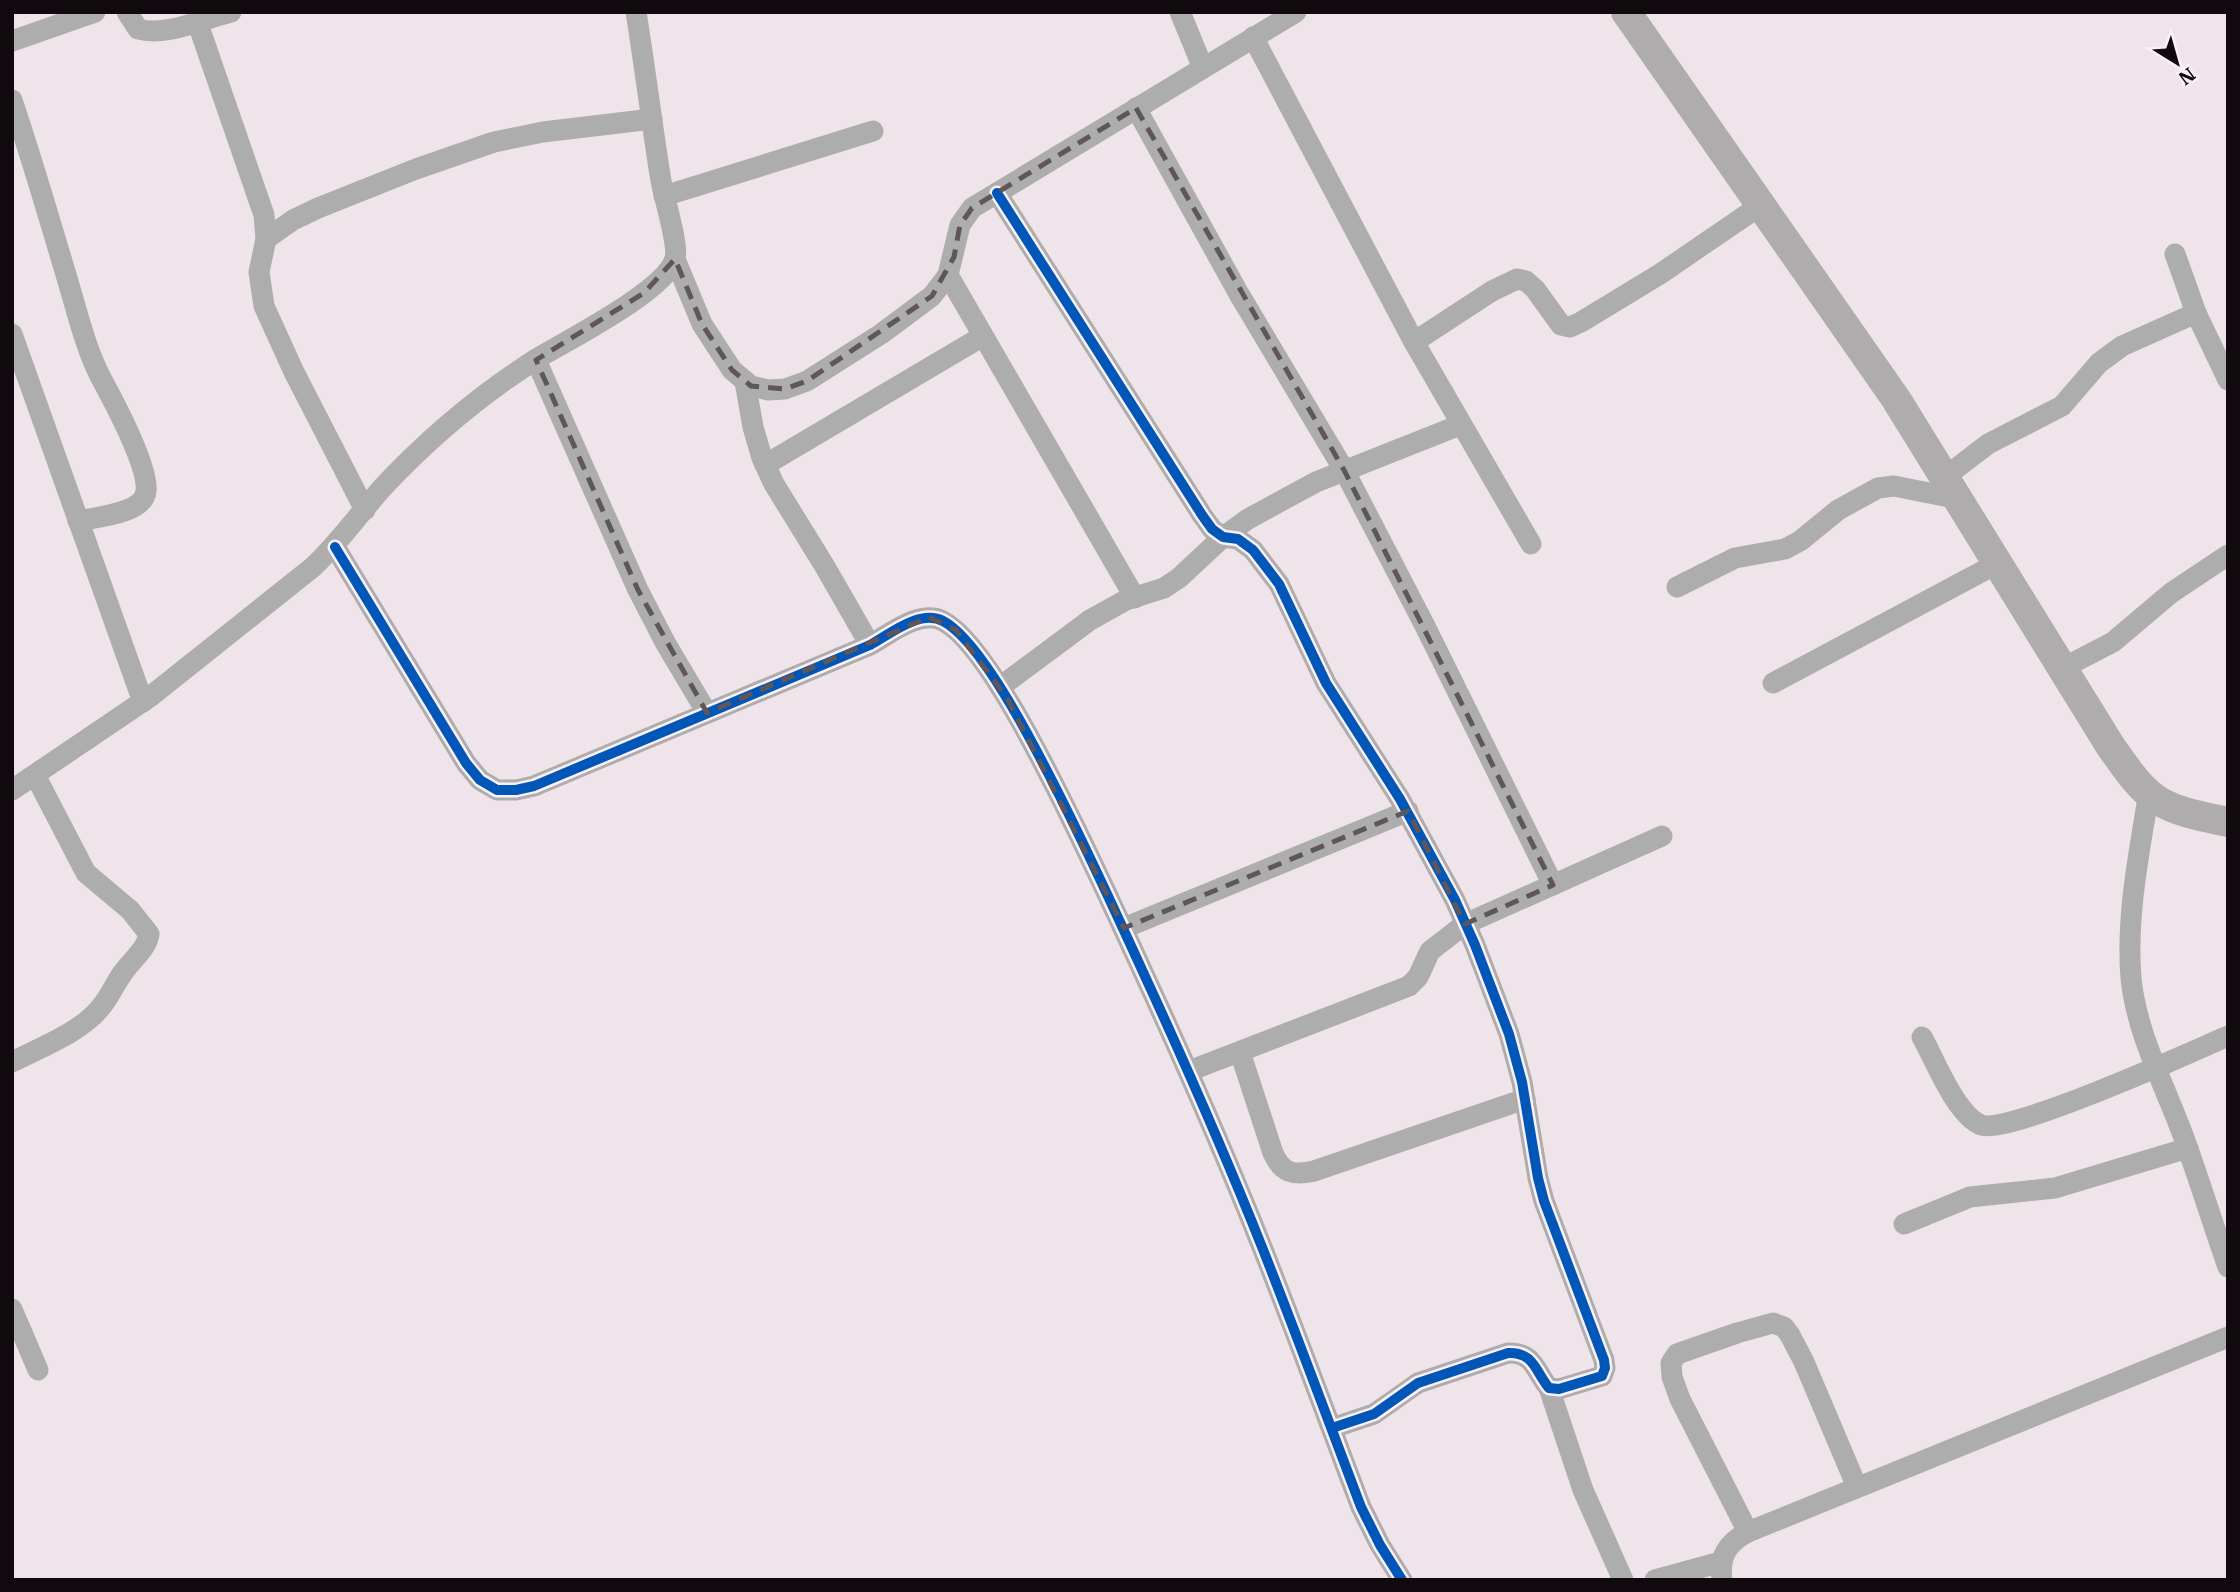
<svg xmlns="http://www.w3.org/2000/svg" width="2240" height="1592" viewBox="0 0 2240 1592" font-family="'IBM Plex Serif',serif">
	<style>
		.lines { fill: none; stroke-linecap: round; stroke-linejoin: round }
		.street { stroke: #aeadad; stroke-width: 21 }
		.secondary { stroke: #aeacad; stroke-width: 30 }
		.cycleway-casing { stroke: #fcf0f7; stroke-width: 15 }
		.cycleway { stroke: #0057b8; stroke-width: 10 }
		.marked { fill: none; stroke: #5e565b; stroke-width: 5; stroke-dasharray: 14 9; stroke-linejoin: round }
	</style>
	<rect width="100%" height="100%" fill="#f0e4eb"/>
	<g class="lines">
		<g class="street">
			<path d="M127,12L138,29C166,37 202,19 231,12"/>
			<path d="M1180,12L1203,68"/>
			<path d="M197,21L264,215L266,239L259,272L264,306L294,372L365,510"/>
			<path d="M1253,37L1414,342L1531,544"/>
			<path d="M12,41L95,12"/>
			<path d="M12,100C32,159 49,218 67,278C77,311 85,347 101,378C113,400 149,467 146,491C144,514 96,517 78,521"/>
			<path d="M1136,108L1239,294L1344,470L1425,626L1553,885"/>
			<path d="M997,193L1202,515L1212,529L1223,537L1238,539L1253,550L1279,584L1326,683L1400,799L1455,900L1475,945L1509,1034L1522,1082L1538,1178L1544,1201L1604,1360L1605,1368L1602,1376L1559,1389L1549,1388C1535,1371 1534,1352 1508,1353L1418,1383L1374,1414L1332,1428"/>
			<path d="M664,196L873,131"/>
			<path d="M266,239L293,220L318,208L416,169L494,142L543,132L652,119"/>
			<path d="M2175,254L2196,313L2228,380"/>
			<path d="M675,259L702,324L732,370L751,386L768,390L785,389L807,381L881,334L932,296L948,275L960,225L972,208L1296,12"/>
			<path d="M948,275L1135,598"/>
			<path d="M12,334L143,702"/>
			<path d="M1414,342L1492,291L1517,279L1526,281L1535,289L1561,325L1570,327L1581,322L1660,274L1761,205"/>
			<path d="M536,360L638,590L666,644L707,713"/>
			<path d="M745,382L753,427L762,458L774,484L824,565L870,645"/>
			<path d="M765,465L983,336"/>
			<path d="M1945,477L1988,444L2062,406L2099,363L2122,346L2196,313"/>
			<path d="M335,547L466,763L480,780L497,790H516L534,786L870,645C890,634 920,609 943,621C979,640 1027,732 1046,769C1081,836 1112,904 1143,972C1185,1063 1225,1154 1262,1247C1296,1333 1328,1420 1361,1507L1380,1545L1402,1580"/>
			<path d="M1677,587L1735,558L1785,549L1800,541L1838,510L1878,488L1894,486L1959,499"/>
			<path d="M2061,669L2113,642L2171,593L2228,555"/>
			<path d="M1773,683L1998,563"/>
			<path d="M1000,687L1090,620L1126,600L1164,588L1179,578L1223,537L1248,519L1316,482L1460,425"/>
			<path d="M12,790L151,696L313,567C339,543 359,514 383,487C429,438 481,394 538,358C568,340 665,291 675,259C679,245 664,198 661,181C652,125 645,68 636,12"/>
			<path d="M2149,792C2139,854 2126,916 2131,978C2136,1031 2163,1082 2181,1130C2198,1175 2212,1222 2228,1267"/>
			<path d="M1124,928L1408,811"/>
			<path d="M1922,1037C1935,1060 1956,1115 1981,1125C2008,1135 2192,1052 2228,1036"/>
			<path d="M1240,1052L1273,1153C1282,1173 1293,1176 1314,1171L1525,1099"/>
			<path d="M12,1062C41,1047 80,1033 101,1007C111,995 116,981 125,970C134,958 147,948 149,934L130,910L86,873L35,775"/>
			<path d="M1189,1071L1409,986L1418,977L1430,951L1465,924L1662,836"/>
			<path d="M1904,1224L1970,1197L2055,1188L2188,1148"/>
			<path d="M12,1309L38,1370"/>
			<path d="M1549,1388L1583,1490L1623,1580"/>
			<path d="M1748,1532L1680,1399L1672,1377L1671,1363L1677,1354L1737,1333L1773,1323L1784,1327L1790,1335L1804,1362L1857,1487"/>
			<path d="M1655,1580L1721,1562"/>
			<path d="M1722,1580C1719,1556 1727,1543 1748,1532L2228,1337"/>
		</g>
		<path class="secondary" d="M1626,12L1896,399L2111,747C2125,766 2139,789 2159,801C2179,813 2205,817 2228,822"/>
		<g class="cycleway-casing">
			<g id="cycleway">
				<path d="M997,193L1202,515L1212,529L1223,537L1238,539L1253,550L1279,584L1326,683L1400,799L1455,900L1475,945L1509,1034L1522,1082L1538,1178L1544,1201L1604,1360L1605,1368L1602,1376L1559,1389L1549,1388C1535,1371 1534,1352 1508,1353L1418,1383L1374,1414L1332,1428"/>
				<path d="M335,547L466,763L480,780L497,790H516L534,786L870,645C890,634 920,609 943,621C979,640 1027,732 1046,769C1081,836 1112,904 1143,972C1185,1063 1225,1154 1262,1247C1296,1333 1328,1420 1361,1507L1380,1545L1402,1580"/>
			</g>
		</g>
		<use href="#cycleway" class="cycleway"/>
	</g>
	<path class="marked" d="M1136,108L1344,470L1553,885L1465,924L1408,811L1124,928L1007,698L956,630L929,617L707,713L638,590L536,360L644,293L675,259L702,324L732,370L751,386L785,389L807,381L932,296L954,257L960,225L972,208Z"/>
	<rect width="2240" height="1592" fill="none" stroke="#100a0e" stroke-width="28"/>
	<g transform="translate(2177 63) rotate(143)" stroke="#fcf0f7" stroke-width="5" paint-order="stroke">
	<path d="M0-5L12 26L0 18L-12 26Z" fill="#100a0e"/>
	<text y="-10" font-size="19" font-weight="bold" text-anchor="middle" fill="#100a0e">N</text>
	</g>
</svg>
